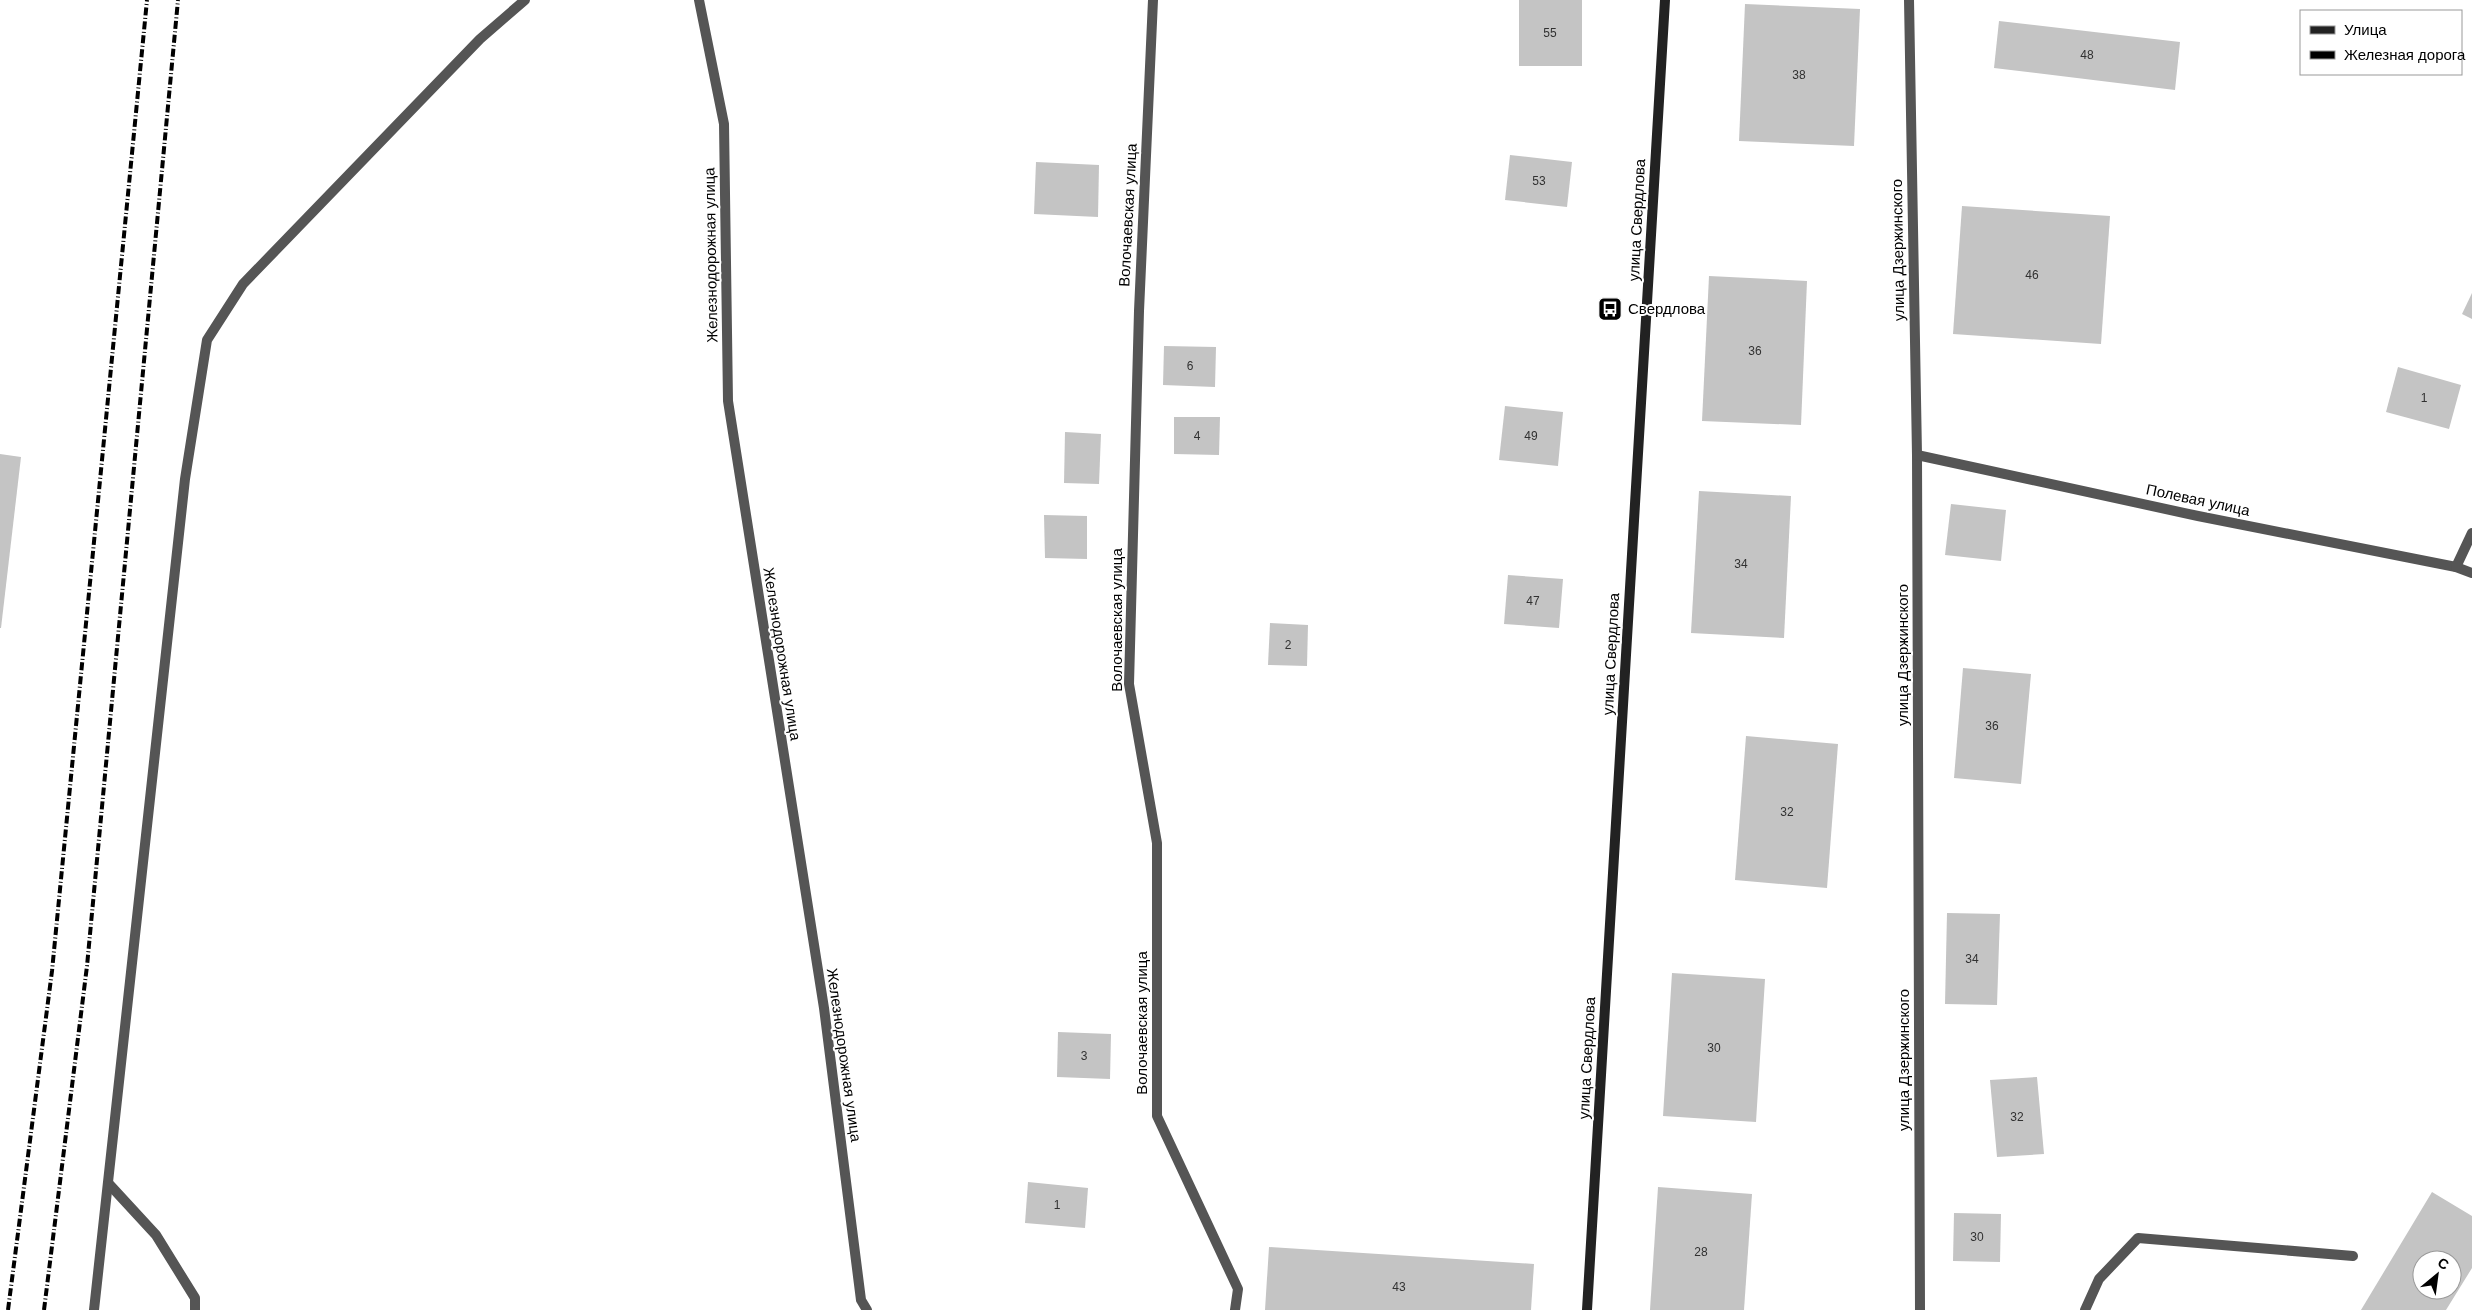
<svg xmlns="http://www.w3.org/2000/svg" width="2472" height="1310" viewBox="0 0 2472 1310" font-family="Arial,sans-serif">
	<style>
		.building { fill: #c4c4c4; fill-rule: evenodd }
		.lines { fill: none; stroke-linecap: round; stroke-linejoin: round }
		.lane { stroke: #555; stroke-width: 10 }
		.street { stroke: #555; stroke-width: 10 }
		.secondary { stroke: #222; stroke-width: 10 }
		.rail { stroke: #000; stroke-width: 4; stroke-dasharray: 8 2.5 1 2.5; stroke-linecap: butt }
		.labels { text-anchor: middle; stroke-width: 4; stroke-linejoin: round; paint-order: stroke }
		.number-label { font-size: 12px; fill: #313131 }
		.street-label { font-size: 15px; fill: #000; stroke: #fff }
		.poi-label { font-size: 15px; fill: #000; stroke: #fff; text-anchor: start }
	</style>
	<rect width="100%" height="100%" fill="#fff"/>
	<g class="building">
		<rect x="1519" y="0" width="63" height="66"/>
		<path d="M1745,4L1860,9L1854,146L1739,141Z"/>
		<path d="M1999,21L2180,42L2175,90L1994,68Z"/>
		<path d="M1510,155L1572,162L1567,207L1505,200Z"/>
		<path d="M1036,162L1099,165L1098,217L1034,214Z"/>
		<path d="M1962,206L2110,216L2101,344L1953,334Z"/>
		<path d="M1709,276L1807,281L1801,425L1702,421Z"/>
		<path d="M2472,293V319L2462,314Z"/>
		<path d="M1164,346L1216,347L1215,387L1163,385Z"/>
		<path d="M2398,367L2461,385L2449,429L2386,412Z"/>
		<path d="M1505,406L1563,412L1558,466L1499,460Z"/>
		<path d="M1174,417H1220L1219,455L1174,454Z"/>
		<path d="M1065,432L1101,434L1099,484L1064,483Z"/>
		<path d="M0,454L21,457L1,628H0Z"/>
		<path d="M1699,491L1791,496L1784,638L1691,633Z"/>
		<path d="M1951,504L2006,510L2001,561L1945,555Z"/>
		<path d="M1044,515L1087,516V559L1045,558Z"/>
		<path d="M1508,575L1563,579L1559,628L1504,624Z"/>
		<path d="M1270,623L1308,625L1307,666L1268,665Z"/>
		<path d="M1963,668L2031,674L2021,784L1954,778Z"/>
		<path d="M1746,736L1838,744L1827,888L1735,880Z"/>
		<path d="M1947,913L2000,914L1997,1005L1945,1004Z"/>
		<path d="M1672,973L1765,979L1756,1122L1663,1116Z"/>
		<path d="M1058,1032L1111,1034L1110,1079L1057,1077Z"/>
		<path d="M2037,1077L2044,1154L1997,1157L1990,1080Z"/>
		<path d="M1028,1182L1088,1188L1085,1228L1025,1223Z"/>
		<path d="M1658,1187L1752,1194L1744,1310H1650Z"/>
		<path d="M2432,1192L2472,1216V1268L2446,1310H2361ZM2422,1260H2452V1290H2422Z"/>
		<path d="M1954,1213L2001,1214L2000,1262L1953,1261Z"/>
		<path d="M1269,1247L1534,1264L1531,1310H1265Z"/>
	</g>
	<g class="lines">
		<g class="lane">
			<path d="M109,1184L156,1235L195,1298V1310"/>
			<path d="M94,1310L185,479L207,340L243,284L480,39L525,0"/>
			<path d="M2085,1310L2099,1279L2138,1238L2353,1256"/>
		</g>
		<g class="street">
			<path d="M699,0L724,124L728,401L824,1008L861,1300L867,1310"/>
			<path d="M1153,0L1139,311L1129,684L1157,843V1116L1238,1289L1235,1310"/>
			<path d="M1909,0L1917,455L1920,1310"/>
			<path d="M1917,455L2198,516L2456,567L2472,573"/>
			<path d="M2456,567L2472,533"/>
		</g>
		<path class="secondary" d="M1587,1310L1665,0"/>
		<g class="rail">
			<path d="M8,1310L52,971L147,0"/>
			<path d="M44,1310L87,966L178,0"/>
		</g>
	</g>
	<defs>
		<g id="bus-square" transform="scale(1.25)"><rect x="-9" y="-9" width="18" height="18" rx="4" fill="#000" stroke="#fff"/><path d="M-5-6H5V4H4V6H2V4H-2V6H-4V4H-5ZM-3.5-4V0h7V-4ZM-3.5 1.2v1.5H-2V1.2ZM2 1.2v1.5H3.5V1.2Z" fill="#fff"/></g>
	</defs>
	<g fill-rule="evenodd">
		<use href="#bus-square" x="1610" y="309"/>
	</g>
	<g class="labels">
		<g class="number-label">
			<text x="1550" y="37">55</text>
			<text x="2087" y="59">48</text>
			<text x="1799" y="79">38</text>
			<text x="1539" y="185">53</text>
			<text x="2032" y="279">46</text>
			<text x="1755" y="355">36</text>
			<text x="1190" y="370">6</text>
			<text x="2424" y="402">1</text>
			<text x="1197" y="440">4</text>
			<text x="1531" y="440">49</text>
			<text x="1741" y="568">34</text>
			<text x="1533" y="605">47</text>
			<text x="1288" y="649">2</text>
			<text x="1992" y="730">36</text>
			<text x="1787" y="816">32</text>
			<text x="1972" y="963">34</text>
			<text x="1714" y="1052">30</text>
			<text x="1084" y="1060">3</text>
			<text x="2017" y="1121">32</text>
			<text x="1057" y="1209">1</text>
			<text x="1977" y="1241">30</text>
			<text x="1701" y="1256">28</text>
			<text x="1399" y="1291">43</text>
		</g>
		<g class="street-label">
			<text transform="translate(1128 215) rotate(-87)" y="5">Волочаевская улица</text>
			<text transform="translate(1637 220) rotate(-87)" y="5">улица Свердлова</text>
			<text transform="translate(1898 250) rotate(-91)" y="5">улица Дзержинского</text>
			<text transform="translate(711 255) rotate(-91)" y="5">Железнодорожная улица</text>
			<text transform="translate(2198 500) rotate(12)" y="5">Полевая улица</text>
			<text transform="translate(1117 620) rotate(-90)" y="5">Волочаевская улица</text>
			<text transform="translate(782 654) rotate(81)" y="5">Железнодорожная улица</text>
			<text transform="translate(1611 654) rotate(-87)" y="5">улица Свердлова</text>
			<text transform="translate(1903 655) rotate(-90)" y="5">улица Дзержинского</text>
			<text transform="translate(1142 1023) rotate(-90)" y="5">Волочаевская улица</text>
			<text transform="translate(844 1055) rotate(82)" y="5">Железнодорожная улица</text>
			<text transform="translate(1587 1058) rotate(-87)" y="5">улица Свердлова</text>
			<text transform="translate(1904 1060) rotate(-90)" y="5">улица Дзержинского</text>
		</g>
		<g class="poi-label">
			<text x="1628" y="314">Свердлова</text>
		</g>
	</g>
	<rect x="2300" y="10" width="162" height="65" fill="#ffffff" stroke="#999999"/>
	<rect x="2310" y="26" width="25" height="8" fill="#222222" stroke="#999999"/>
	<text x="2344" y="35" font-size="15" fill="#000000">Улица</text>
	<rect x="2310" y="51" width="25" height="8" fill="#000000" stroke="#999999"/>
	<text x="2344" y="60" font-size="15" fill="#000000">Железная дорога</text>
	<g transform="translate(2437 1275) rotate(29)"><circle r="24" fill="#ffffff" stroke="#999999"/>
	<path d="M0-4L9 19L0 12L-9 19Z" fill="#000000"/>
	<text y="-8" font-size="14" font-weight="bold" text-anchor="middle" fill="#000000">С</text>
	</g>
</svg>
